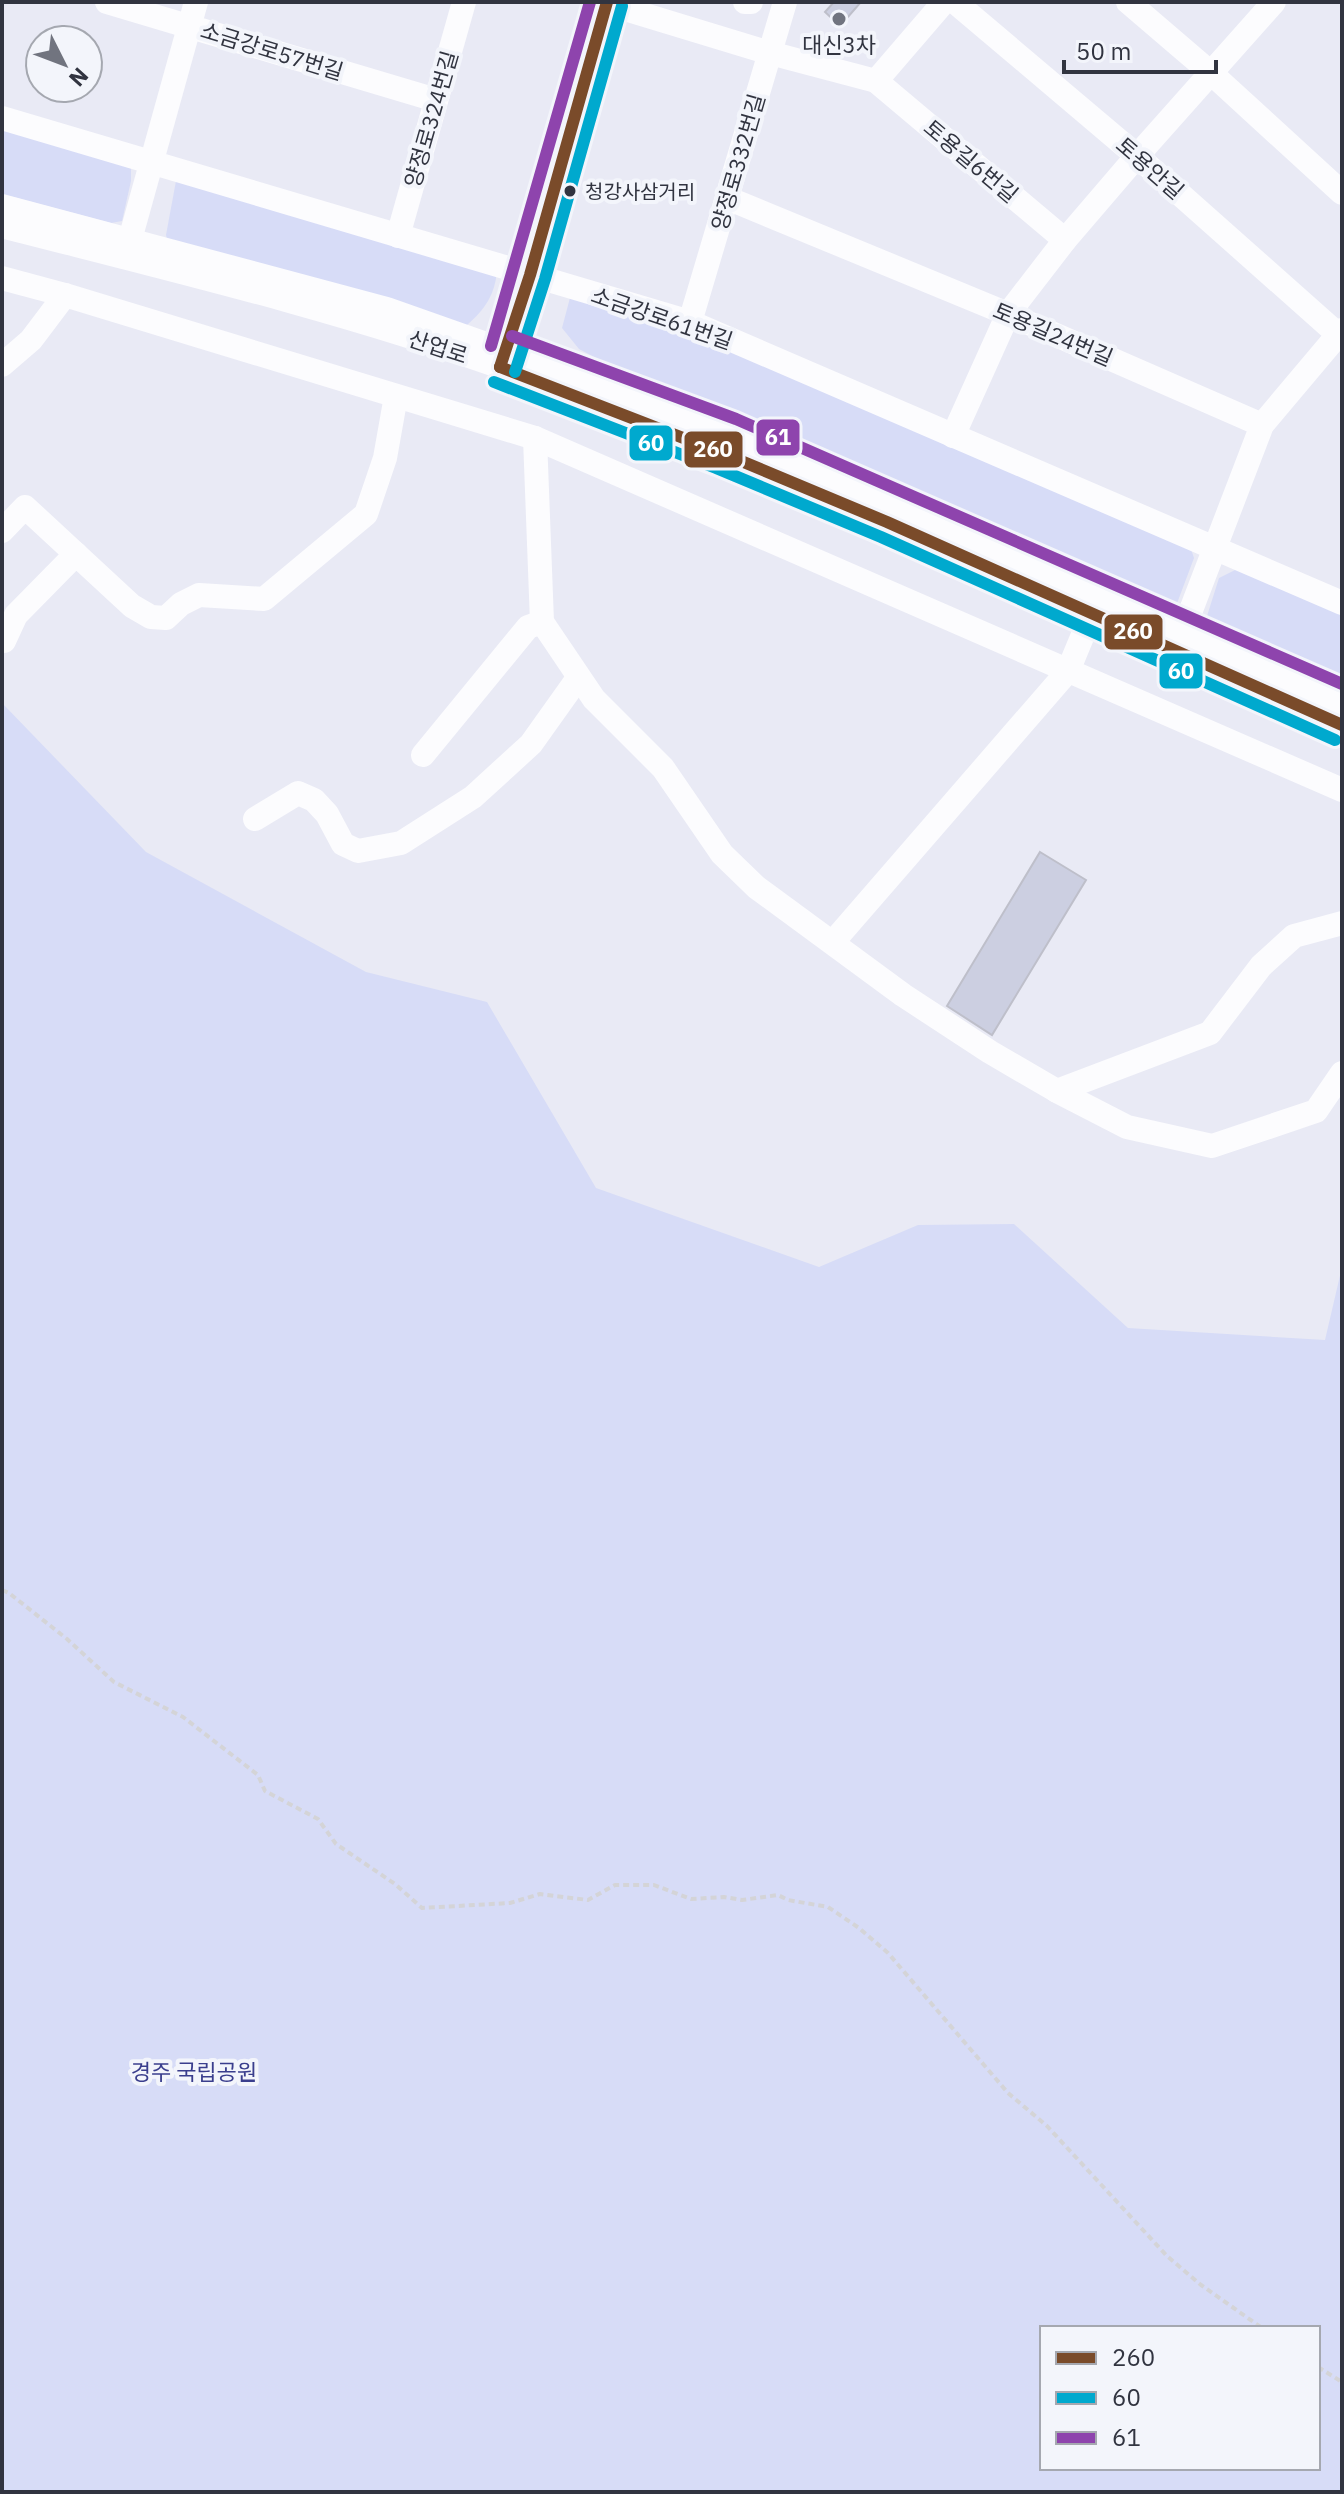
<svg xmlns="http://www.w3.org/2000/svg" width="1344" height="2494" viewBox="0 0 1344 2494" font-family="'IBM Plex Sans','Noto Sans KR',sans-serif">
	<style>
		.green { fill: #d7dcf7; fill-rule: evenodd }
		.building { fill: #cccfe1; stroke: #bebfca; stroke-width: 2 }
		.lines { fill: none; stroke-linecap: round; stroke-linejoin: round }
		.path { stroke: #d4d4d7; stroke-width: 4; stroke-dasharray: 6 4; stroke-linecap: butt }
		.minor { stroke: #fcfcfe; stroke-width: 24 }
		.bus-1-casing { stroke: #f3f5fb; stroke-width: 18 }
		.bus-2-casing { stroke: #f3f5fb; stroke-width: 18 }
		.bus-3-casing { stroke: #f3f5fb; stroke-width: 18 }
		.bus-1 { stroke: #7a4b2a; stroke-width: 12 }
		.bus-2 { stroke: #00a9ce; stroke-width: 12 }
		.bus-3 { stroke: #8e44ad; stroke-width: 12 }
		.poi-dot { fill: #71747f; stroke: #f3f5fb; stroke-width: 3 }
		.bus-dot { fill: #313440; stroke: #f3f5fb; stroke-width: 3 }
		.labels { text-anchor: middle; stroke-width: 8; stroke-linejoin: round; paint-order: stroke }
		.bus-label { font-size: 20px; fill: #313440; stroke: #f3f5fb; text-anchor: start }
		.poi-label { font-size: 22px; fill: #313440; stroke: #f3f5fb }
		.street-label { font-size: 22px; fill: #313440; stroke: #f3f5fb }
		.park-label { font-size: 22px; fill: #3a3e8d; stroke: #f3f5fb }
		.line-badge { stroke: #f3f5fb; stroke-width: 3 }
		.badge-label { font-size: 22px; text-anchor: middle; font-weight: bold; fill: #fff }
	</style>
	<rect width="100%" height="100%" fill="#e9eaf5"/>
	<g class="green">
		<path d="M2,128L131,166V181L122,221L111,223L2,194Z"/>
		<path d="M176,181L497,270C495,295 485,309 467,325L168,244L166,235Z"/>
		<path d="M571,294L688,328L1189,543L1194,558L1176,606L1157,613L847,477L801,444L617,369L579,349L562,328Z"/>
		<path d="M1237,569L1342,615V693L1323,685L1311,662L1210,624L1207,616L1219,578Z"/>
		<path d="M2,703L146,852L366,972L487,1002L596,1188L819,1267L918,1225L1014,1224L1128,1328L1325,1340L1342,1267V2492H2ZM1318,2328V2468H1042V2328Z"/>
	</g>
	<g class="building">
		<path d="M834,2H861L840,26L825,12Z"/>
		<path d="M1040,852L1086,880L992,1035L947,1006Z"/>
	</g>
	<g class="lines">
		<g class="path">
			<path d="M2,1590L9,1593L67,1639L114,1682L183,1717L258,1775L265,1791L318,1819L336,1844L395,1884L422,1908L510,1903L540,1894L588,1900L615,1885H654L691,1899L724,1897L742,1900L778,1895L788,1900L828,1907L859,1928L888,1953L1008,2093L1047,2126L1167,2256L1201,2285L1262,2328"/>
			<path d="M1318,2367L1342,2382"/>
		</g>
		<g class="minor">
			<path d="M107,2L436,100"/>
			<path d="M602,2L770,53L876,81L944,2"/>
			<path d="M745,2H751"/>
			<path d="M955,2L1137,156L1342,338"/>
			<path d="M1128,2L1211,73L1342,193"/>
			<path d="M876,81L1065,240"/>
			<path d="M2,118L690,322L1342,603"/>
			<path d="M727,198L1008,314L1262,425"/>
			<path d="M2,206L387,309L506,351L730,434L1342,701"/>
			<path d="M2,226C169,269 338,309 501,367C787,470 1064,601 1342,725"/>
			<path d="M398,236L464,2"/>
			<path d="M126,254L196,2"/>
			<path d="M2,278L65,295L535,438L1342,790"/>
			<path d="M690,322L785,2"/>
			<path d="M501,364L530,275L607,2"/>
			<path d="M2,365L31,340L65,295"/>
			<path d="M953,436L1008,314L1065,240L1137,156L1274,2"/>
			<path d="M535,438L542,622L594,699L663,768L722,854L756,887L903,995L990,1052L1057,1091L1210,1033L1261,966L1294,936L1342,923"/>
			<path d="M2,531L25,507L132,606L151,617L166,618L181,604L199,595L264,599L366,514L385,458L396,396"/>
			<path d="M1183,631L1262,425L1342,330"/>
			<path d="M4,641L16,615L76,554"/>
			<path d="M423,755L528,627L542,622"/>
			<path d="M255,819L298,793L314,800L327,814L343,844L358,851L401,843L473,797L531,744L578,678"/>
			<path d="M833,942L1068,671L1092,613"/>
			<path d="M1057,1091L1127,1127L1212,1146L1316,1111L1342,1073"/>
		</g>
		<g class="bus-1-casing">
			<g id="bus-1">
				<path d="M500,367L722,453L887,522L1342,725"/>
				<path d="M500,367L530,275L607,2"/>
			</g>
		</g>
		<g class="bus-2-casing">
			<g id="bus-2">
				<path d="M515,372L545,279L622,6"/>
				<path d="M494,382L716,468L881,537L1335,740"/>
			</g>
		</g>
		<g class="bus-3-casing">
			<g id="bus-3">
				<path d="M512,336L736,419L1342,684"/>
				<path d="M491,346L590,2"/>
			</g>
		</g>
		<use href="#bus-1" class="bus-1"/>
		<use href="#bus-2" class="bus-2"/>
		<use href="#bus-3" class="bus-3"/>
	</g>
	<circle class="poi-dot" cx="839" cy="19" r="8"/>
	<circle class="bus-dot" cx="570" cy="191" r="7"/>
	<g class="labels">
		<g class="bus-label">
			<text x="585" y="199">청강사삼거리</text>
		</g>
		<g class="poi-label">
			<text x="839" y="53">대신3차</text>
		</g>
		<g class="street-label">
			<text transform="translate(272 51) rotate(17)" y="8">소금강로57번길</text>
			<text transform="translate(431 119) rotate(-74)" y="8">양정로324번길</text>
			<text transform="translate(971 161) rotate(40)" y="8">토용길6번길</text>
			<text transform="translate(738 162) rotate(-74)" y="8">양정로332번길</text>
			<text transform="translate(1150 168) rotate(41)" y="8">토용안길</text>
			<text transform="translate(662 318) rotate(19)" y="8">소금강로61번길</text>
			<text transform="translate(1053 334) rotate(23)" y="8">토용길24번길</text>
			<text transform="translate(438 347) rotate(18)" y="8">산업로</text>
		</g>
		<g class="park-label">
			<text x="194" y="2080">경주 국립공원</text>
		</g>
	</g>
	<g class="line-badge">
		<rect x="755" y="418" width="46" height="39" rx="8" fill="#8e44ad"/>
		<rect x="628" y="424" width="46" height="38" rx="8" fill="#00a9ce"/>
		<rect x="683" y="430" width="61" height="39" rx="8" fill="#7a4b2a"/>
		<rect x="1103" y="613" width="61" height="38" rx="8" fill="#7a4b2a"/>
		<rect x="1158" y="652" width="46" height="38" rx="8" fill="#00a9ce"/>
	</g>
	<g class="badge-label">
		<text x="778" y="445">61</text>
		<text x="651" y="451">60</text>
		<text x="713" y="457">260</text>
		<text x="1133" y="639">260</text>
		<text x="1181" y="679">60</text>
	</g>
	<rect width="1344" height="2494" fill="none" stroke="#313440" stroke-width="8"/>
	<rect x="1040" y="2326" width="280" height="144" fill="#f3f5fb" stroke="#a5a8b0" stroke-width="2"/>
	<rect x="1056" y="2352" width="40" height="12" fill="#7a4b2a" stroke="#a5a8b0" stroke-width="2"/>
	<text x="1112" y="2366" font-size="24" fill="#313440">260</text>
	<rect x="1056" y="2392" width="40" height="12" fill="#00a9ce" stroke="#a5a8b0" stroke-width="2"/>
	<text x="1112" y="2406" font-size="24" fill="#313440">60</text>
	<rect x="1056" y="2432" width="40" height="12" fill="#8e44ad" stroke="#a5a8b0" stroke-width="2"/>
	<text x="1112" y="2446" font-size="24" fill="#313440">61</text>
	<g transform="translate(64 64) rotate(132)"><circle r="38" fill="#f3f5fb" stroke="#a5a8b0" stroke-width="2"/>
	<path d="M0-6L14 30L0 20L-14 30Z" fill="#71747f"/>
	<text y="-12" font-size="22" font-weight="bold" text-anchor="middle" fill="#313440">N</text>
	</g>
	<path d="M1064 60v12h152v-12" fill="none" stroke="#313440" stroke-width="4"/>
	<text x="1076" y="60" font-size="24" fill="#313440" stroke="#f3f5fb" stroke-width="6" paint-order="stroke">50 m</text>
</svg>
